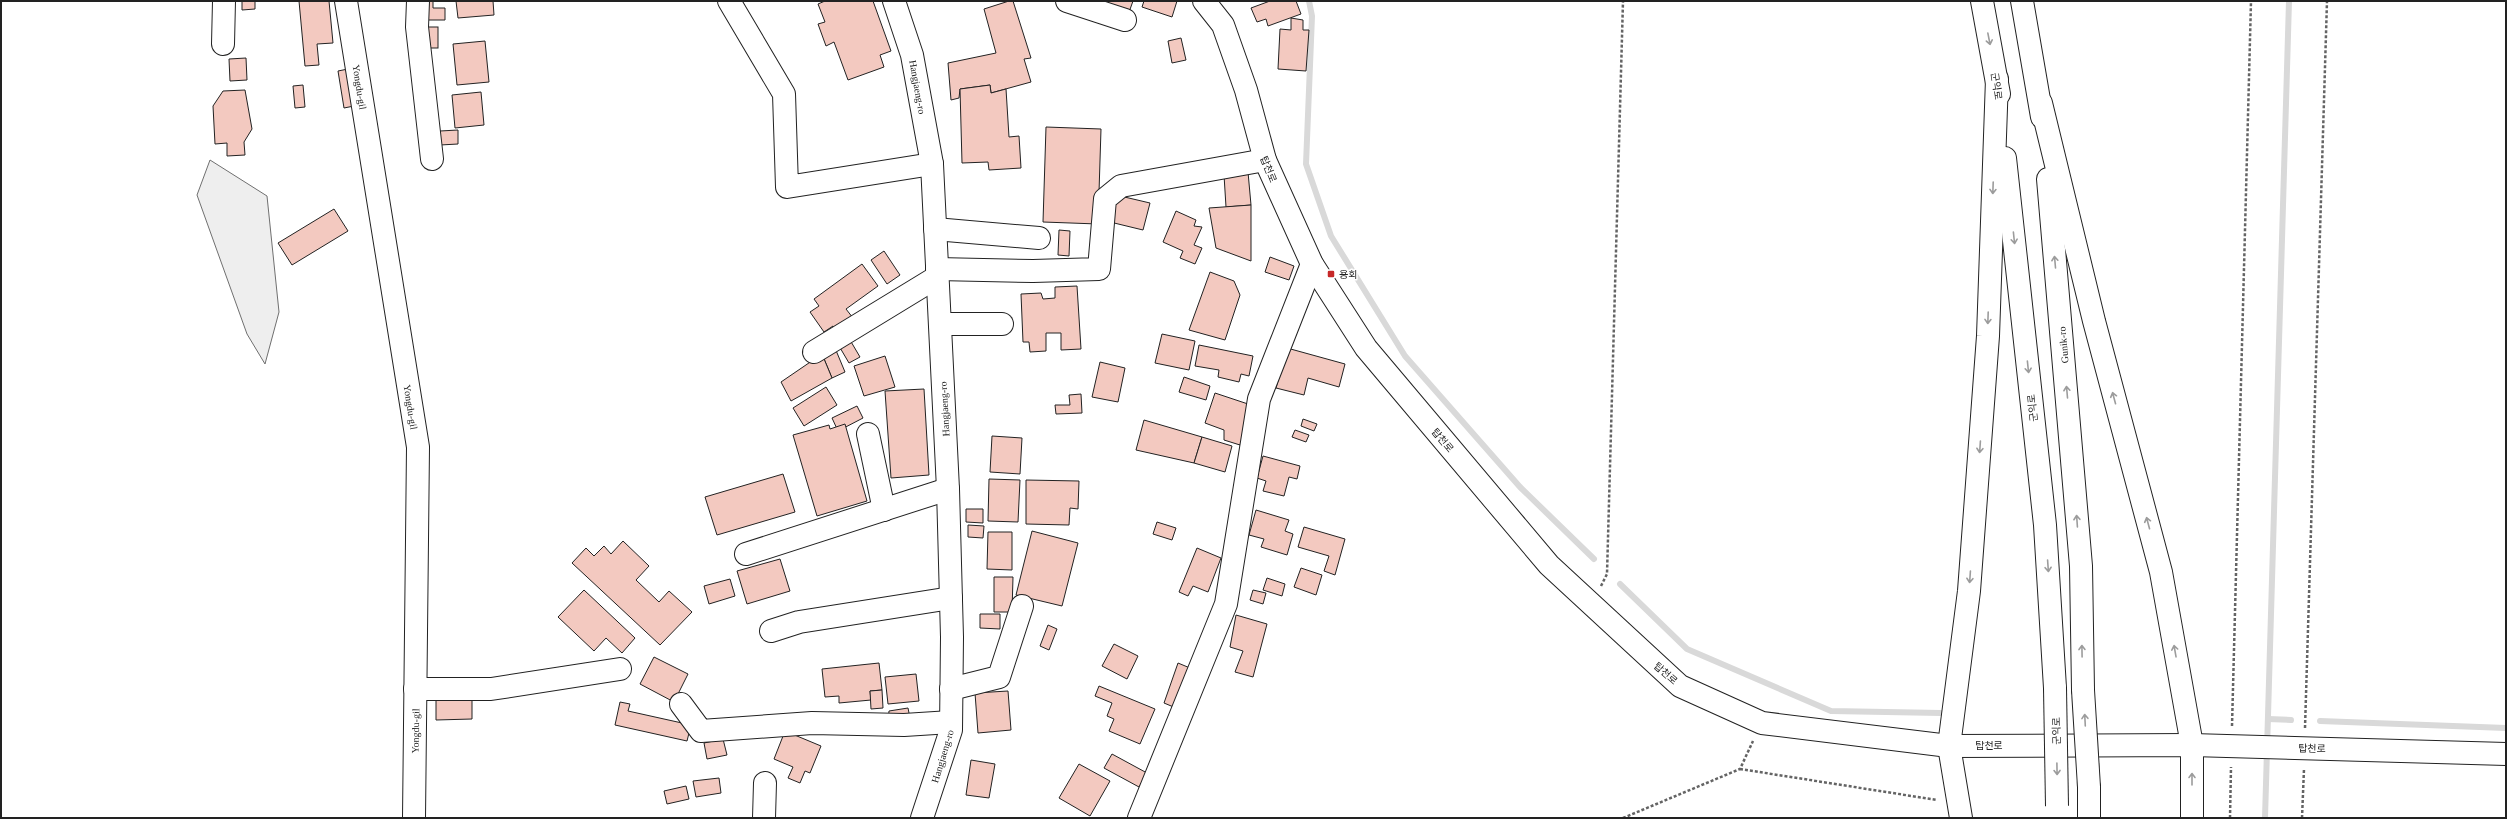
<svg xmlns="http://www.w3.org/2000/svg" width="2507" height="819" viewBox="0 0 2507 819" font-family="'Times New Roman','Noto Sans KR',serif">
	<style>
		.green { fill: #eee; stroke: #6f6f6f }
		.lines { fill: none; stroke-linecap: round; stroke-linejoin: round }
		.stream { stroke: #d9d9d9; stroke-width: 6 }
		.building { fill: #f3c9c0; stroke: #222 }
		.minor-casing { stroke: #222; stroke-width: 24 }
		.major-casing { stroke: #222; stroke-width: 24 }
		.highway-casing { stroke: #222; stroke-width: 24 }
		.path { stroke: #646464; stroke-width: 2.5; stroke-dasharray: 3 2; stroke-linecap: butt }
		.minor { stroke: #fff; stroke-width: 22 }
		.major { stroke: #fff; stroke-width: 22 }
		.highway { stroke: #fff; stroke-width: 22 }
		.highway-bridge-casing { stroke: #222; stroke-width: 24; stroke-linecap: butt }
		.highway-bridge { stroke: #fff; stroke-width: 22 }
		.oneway { stroke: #9c9c9c }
		.poi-dot { fill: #c62828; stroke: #fff; stroke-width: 1.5 }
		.labels { text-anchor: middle; stroke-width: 3; stroke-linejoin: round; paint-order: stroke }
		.street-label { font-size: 10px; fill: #222; stroke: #fff }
		.poi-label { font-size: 10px; fill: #222; stroke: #fff; text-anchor: start }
	</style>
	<rect width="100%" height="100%" fill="#fff"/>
	<path class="green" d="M210,160L267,196L279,312L265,364L247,334L197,195Z"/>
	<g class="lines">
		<g class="stream">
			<path d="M1309,1L1312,16L1306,164L1331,236L1405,356L1520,487L1594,559"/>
			<path d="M1620,584L1687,649L1831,711L1941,713"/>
			<path d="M2268,719L2291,720"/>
			<path d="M2320,721L2506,728"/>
			<path d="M2265,818L2289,1"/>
		</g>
	</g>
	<g class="building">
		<path d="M242,1H255V9L242,10Z"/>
		<path d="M299,1H329L333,43L317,44L319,65L305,66Z"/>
		<path d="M421,1H433V8H445V20H421Z"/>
		<path d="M456,1H493L494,15L458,18Z"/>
		<path d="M825,1H873L891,51L880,55L884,67L848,80L834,42L826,46L818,24L825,22L818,4Z"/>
		<path d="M1009,1H1013L1031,58L1024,59L1031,82L991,93L990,85L960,89L959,98L951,100L948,63L996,53L984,9Z"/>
		<path d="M1103,1H1133L1128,15L1102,5Z"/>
		<path d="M1144,1H1177L1172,17L1142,7Z"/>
		<path d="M1270,1H1296L1301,14L1268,26L1266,19L1257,22L1251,8Z"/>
		<path d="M1291,18L1303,20V30H1309L1306,71L1278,69L1280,29L1291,30Z"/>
		<rect x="425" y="27" width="13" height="21"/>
		<path d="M1181,38L1186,60L1172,63L1168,41Z"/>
		<path d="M485,41L489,82L457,85L453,44Z"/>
		<path d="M246,58L247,80L230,81L229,59Z"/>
		<path d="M348,69L354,106L344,108L338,71Z"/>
		<path d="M303,85L305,107L295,108L293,86Z"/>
		<path d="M990,85L991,93L1006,89L1009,137L1019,136L1021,168L989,170L988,162L962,163L960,89Z"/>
		<path d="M245,90L252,129L244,142L245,155L227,156V143L215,144L213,106L223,91Z"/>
		<path d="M481,92L484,125L455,128L452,95Z"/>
		<path d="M1046,127L1101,129L1098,224L1043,222Z"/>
		<path d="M458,130V144L440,145V131Z"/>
		<path d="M1248,172L1251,205L1226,207L1224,175Z"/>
		<path d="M1116,195L1150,203L1143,230L1110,222Z"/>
		<path d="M1251,205V261L1216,248L1209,208Z"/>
		<path d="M334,209L348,231L292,265L278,243Z"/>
		<path d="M1176,211L1196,220L1194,226L1202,227L1194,245L1202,248L1195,264L1180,258L1183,251L1163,242Z"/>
		<path d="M1059,230L1070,231L1069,256L1058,255Z"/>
		<path d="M884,251L900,275L887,284L871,260Z"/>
		<path d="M1270,257L1294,266L1289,280L1265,272Z"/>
		<path d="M862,264L878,286L846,309L853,318L833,332V326L824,332L810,312L819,306L814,299Z"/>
		<path d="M1210,272L1234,281L1240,295L1225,340L1189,330Z"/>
		<path d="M1077,286L1081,349L1061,350V333H1046V351L1030,352L1029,342H1023L1021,294L1041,293L1043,299L1055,298V287Z"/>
		<path d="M1162,334L1195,341L1189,370L1155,363Z"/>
		<path d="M850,340L860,357L849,363L839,346Z"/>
		<path d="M1199,345L1253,356L1249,376L1241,374L1239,382L1218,377L1219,370L1195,366Z"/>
		<path d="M835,348L845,372L832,378L822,354Z"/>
		<path d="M1287,348L1345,364L1339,387L1308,378L1304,395L1276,388Z"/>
		<path d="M822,354L832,378L791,401L781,382Z"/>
		<path d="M885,356L895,387L864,396L854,366Z"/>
		<path d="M1100,362L1125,368L1118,402L1092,397Z"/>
		<path d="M1184,377L1210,386L1206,400L1179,392Z"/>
		<path d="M826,387L837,405L804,426L793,408Z"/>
		<path d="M924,389L929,475L891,478L885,391Z"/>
		<path d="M1215,393L1254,406L1240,445L1224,440V430L1205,423Z"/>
		<path d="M1081,394L1082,413L1056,414L1055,405H1070L1069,395Z"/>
		<path d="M857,406L863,418L838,431L832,418Z"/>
		<path d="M1303,419L1317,424L1314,431L1301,426Z"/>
		<path d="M1144,420L1202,437L1194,463L1136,450Z"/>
		<path d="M845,424L867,501L817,516L793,435L829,425L830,429Z"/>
		<path d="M1295,430L1309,435L1306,442L1292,437Z"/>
		<path d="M992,436L1022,438L1020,474L990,472Z"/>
		<path d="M1202,437L1232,446L1225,472L1194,463Z"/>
		<path d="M1263,456L1300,466L1297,479L1289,477L1284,496L1263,491L1266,481L1257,478Z"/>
		<path d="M783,474L795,512L717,535L705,497Z"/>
		<path d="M989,479L1020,480L1018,522L988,521Z"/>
		<path d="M1026,480L1079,481L1078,509L1070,508L1069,525L1026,524Z"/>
		<path d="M966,509H983V523L966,522Z"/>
		<path d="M1256,510L1289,520L1285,531L1293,534L1287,555L1261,547L1264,539L1249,535Z"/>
		<path d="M1157,522L1176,528L1172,540L1153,534Z"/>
		<path d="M968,525L984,526L983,538L968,537Z"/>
		<path d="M1304,527L1345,539L1335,575L1324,571L1329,556L1298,547Z"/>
		<path d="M1032,531L1078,543L1062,606L1016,595Z"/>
		<path d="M988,532H1012V570L987,569Z"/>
		<path d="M623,541L649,566L636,580L659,602L669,591L692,612L660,645L572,563L586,548L594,556L604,546L611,554Z"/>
		<path d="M1197,548L1221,558L1208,592L1193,586L1188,596L1179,592Z"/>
		<path d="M780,559L790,591L747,604L737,571Z"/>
		<path d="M1301,568L1322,575L1316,595L1294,587Z"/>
		<path d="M994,577H1013L1012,612H994Z"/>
		<path d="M1267,578L1285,584L1282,596L1263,590Z"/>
		<path d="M730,579L735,596L709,604L704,586Z"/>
		<path d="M584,590L635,638L622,653L606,638L594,651L558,617Z"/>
		<path d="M1253,590L1266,593L1263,604L1250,600Z"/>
		<path d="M980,614H1000V629L980,628Z"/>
		<path d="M1236,615L1267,624L1253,677L1235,672L1243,651L1230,647Z"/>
		<path d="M1048,625L1057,629L1049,650L1040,646Z"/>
		<path d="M1114,644L1138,656L1127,679L1102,666Z"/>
		<path d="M654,657L688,674L674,702L640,684Z"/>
		<path d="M879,663L882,690L870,691L871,700L839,703V696L825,697L822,669Z"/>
		<path d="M1178,663L1190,668L1176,708L1164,703Z"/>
		<path d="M916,674L919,701L888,704L885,677Z"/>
		<path d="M1099,686L1155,709L1140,744L1109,731L1114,719L1107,716L1112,703L1095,696Z"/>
		<path d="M882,690L883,708L871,709L870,691Z"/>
		<path d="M1008,691L1011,730L978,733L975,693Z"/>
		<path d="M472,693V719L436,720V694Z"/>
		<path d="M620,702L630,704L628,711L691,725L687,741L615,725Z"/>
		<path d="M908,708L910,718L888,721L889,711Z"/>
		<path d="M785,731L821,746L810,773L805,771L800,783L788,778L793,767L774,759Z"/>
		<path d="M723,739L727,755L707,759L704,743Z"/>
		<path d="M1112,754L1147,773L1139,787L1104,768Z"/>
		<path d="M971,760L995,764L989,798L966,795Z"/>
		<path d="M1079,764L1110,781L1090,816L1059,798Z"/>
		<path d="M719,778L721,793L696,797L693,781Z"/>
		<path d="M686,786L689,799L667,804L664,791Z"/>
	</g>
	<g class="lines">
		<g class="minor-casing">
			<g id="minor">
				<path d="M346,1L418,447L414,818"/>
				<path d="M418,1L417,27L432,159"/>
				<path d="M729,1L784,94L787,187L932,164"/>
				<path d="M894,1L912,55L932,164L948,489L952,637L951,730L922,818"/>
				<path d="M1067,1L1125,20"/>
				<path d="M223,44L224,1"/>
				<path d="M935,229L1039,238"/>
				<path d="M937,269L1033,271L1099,269L1105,199L1121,186L1265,160"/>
				<path d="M940,324H1002"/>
				<path d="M814,352L937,277"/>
				<path d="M868,434L884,510"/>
				<path d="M746,554L948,489"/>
				<path d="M771,631L799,622L951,598"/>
				<path d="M415,689H491L620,669"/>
				<path d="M951,689L999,677L1022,606"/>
				<path d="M681,704L701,731L812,723L904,725L951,722"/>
				<path d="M764,818L765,783"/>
				<path d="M1139,818L1226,604L1259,399L1312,264"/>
			</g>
		</g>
		<g class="major-casing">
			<path id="major" d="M1204,1L1223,25L1246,90L1265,160L1312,264L1366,348L1549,565L1680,686L1762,723L1949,746L2192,745L2506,754"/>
		</g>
		<g class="highway-casing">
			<g id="highway">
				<path d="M1982,1L1999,94"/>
				<path d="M2022,1L2042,117"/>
				<path d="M2041,103L2094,321L2161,572L2192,745V818"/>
				<path d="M2005,158L2045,525L2055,688"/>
				<path d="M2048,179L2081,566L2083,690"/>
				<path d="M2089,787V818"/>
				<path d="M1961,818L1949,746L1969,591L1988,336L1997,79"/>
			</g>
		</g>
		<g class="path">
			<path d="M1601,586L1607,574L1623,1"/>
			<path d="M2232,726L2251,1"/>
			<path d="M2305,728L2327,1"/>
			<path d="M1740,769L1937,800"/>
			<path d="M1623,818L1740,769L1753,741"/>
			<path d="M2230,818L2231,767"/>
			<path d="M2302,818L2304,769"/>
		</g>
		<use href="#minor" class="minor"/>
		<use href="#major" class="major"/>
		<use href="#highway" class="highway"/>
		<g class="highway-bridge-casing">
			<g id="highway-bridge">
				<path d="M2055,688L2057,806"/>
				<path d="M2083,690L2089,787"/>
			</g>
		</g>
		<use href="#highway-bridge" class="highway-bridge"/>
	</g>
	<defs><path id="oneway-shaft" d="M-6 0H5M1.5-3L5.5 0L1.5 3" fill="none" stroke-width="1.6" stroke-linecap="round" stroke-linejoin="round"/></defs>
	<g class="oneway">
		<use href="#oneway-shaft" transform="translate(1989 39) rotate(79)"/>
		<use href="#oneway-shaft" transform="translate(1993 188) rotate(92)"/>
		<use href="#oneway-shaft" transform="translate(2014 238) rotate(84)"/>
		<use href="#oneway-shaft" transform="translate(2055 262) rotate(-95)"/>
		<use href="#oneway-shaft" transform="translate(1988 318) rotate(92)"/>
		<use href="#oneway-shaft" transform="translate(2028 367) rotate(84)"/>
		<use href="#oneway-shaft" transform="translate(2067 392) rotate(-95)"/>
		<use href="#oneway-shaft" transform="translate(2114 398) rotate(-105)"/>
		<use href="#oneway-shaft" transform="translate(1980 447) rotate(94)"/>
		<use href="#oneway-shaft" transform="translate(2077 521) rotate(-94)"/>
		<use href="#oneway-shaft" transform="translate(2148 523) rotate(-105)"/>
		<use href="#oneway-shaft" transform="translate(2048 566) rotate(86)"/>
		<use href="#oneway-shaft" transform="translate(1970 577) rotate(94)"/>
		<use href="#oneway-shaft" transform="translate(2082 651) rotate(-91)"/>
		<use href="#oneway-shaft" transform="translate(2175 651) rotate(-100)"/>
		<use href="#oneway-shaft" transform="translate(2085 720) rotate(-93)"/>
		<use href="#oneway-shaft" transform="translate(2057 769) rotate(89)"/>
		<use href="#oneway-shaft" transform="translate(2192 779) rotate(-90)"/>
	</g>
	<rect class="poi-dot" x="1327" y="270" width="8" height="8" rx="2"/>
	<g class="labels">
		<g class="street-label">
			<text transform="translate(1997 86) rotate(82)" y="4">군익로</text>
			<text transform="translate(360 87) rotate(81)" y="4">Yongdu-gil</text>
			<text transform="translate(918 87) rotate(80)" y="4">Hangjaeng-ro</text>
			<text transform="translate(1269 169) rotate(68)" y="4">탑천로</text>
			<text transform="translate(2063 345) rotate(-95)" y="4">Gunik-ro</text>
			<text transform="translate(411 407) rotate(81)" y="4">Yongdu-gil</text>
			<text transform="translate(2032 408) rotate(-96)" y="4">군익로</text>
			<text transform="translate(944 409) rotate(-93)" y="4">Hangjaeng-ro</text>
			<text transform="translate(1443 440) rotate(50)" y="4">탑천로</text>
			<text transform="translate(1666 673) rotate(41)" y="4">탑천로</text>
			<text transform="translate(415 731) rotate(-89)" y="4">Yongdu-gil</text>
			<text transform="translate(2056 731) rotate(-91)" y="4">군익로</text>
			<text x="1989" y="749">탑천로</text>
			<text transform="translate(2312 748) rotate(1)" y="4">탑천로</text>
			<text transform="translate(942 756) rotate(-73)" y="4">Hangjaeng-ro</text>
		</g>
		<g class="poi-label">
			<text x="1339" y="278">용회</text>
		</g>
	</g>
	<rect width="2507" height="819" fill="none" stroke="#222222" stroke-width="4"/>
</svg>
